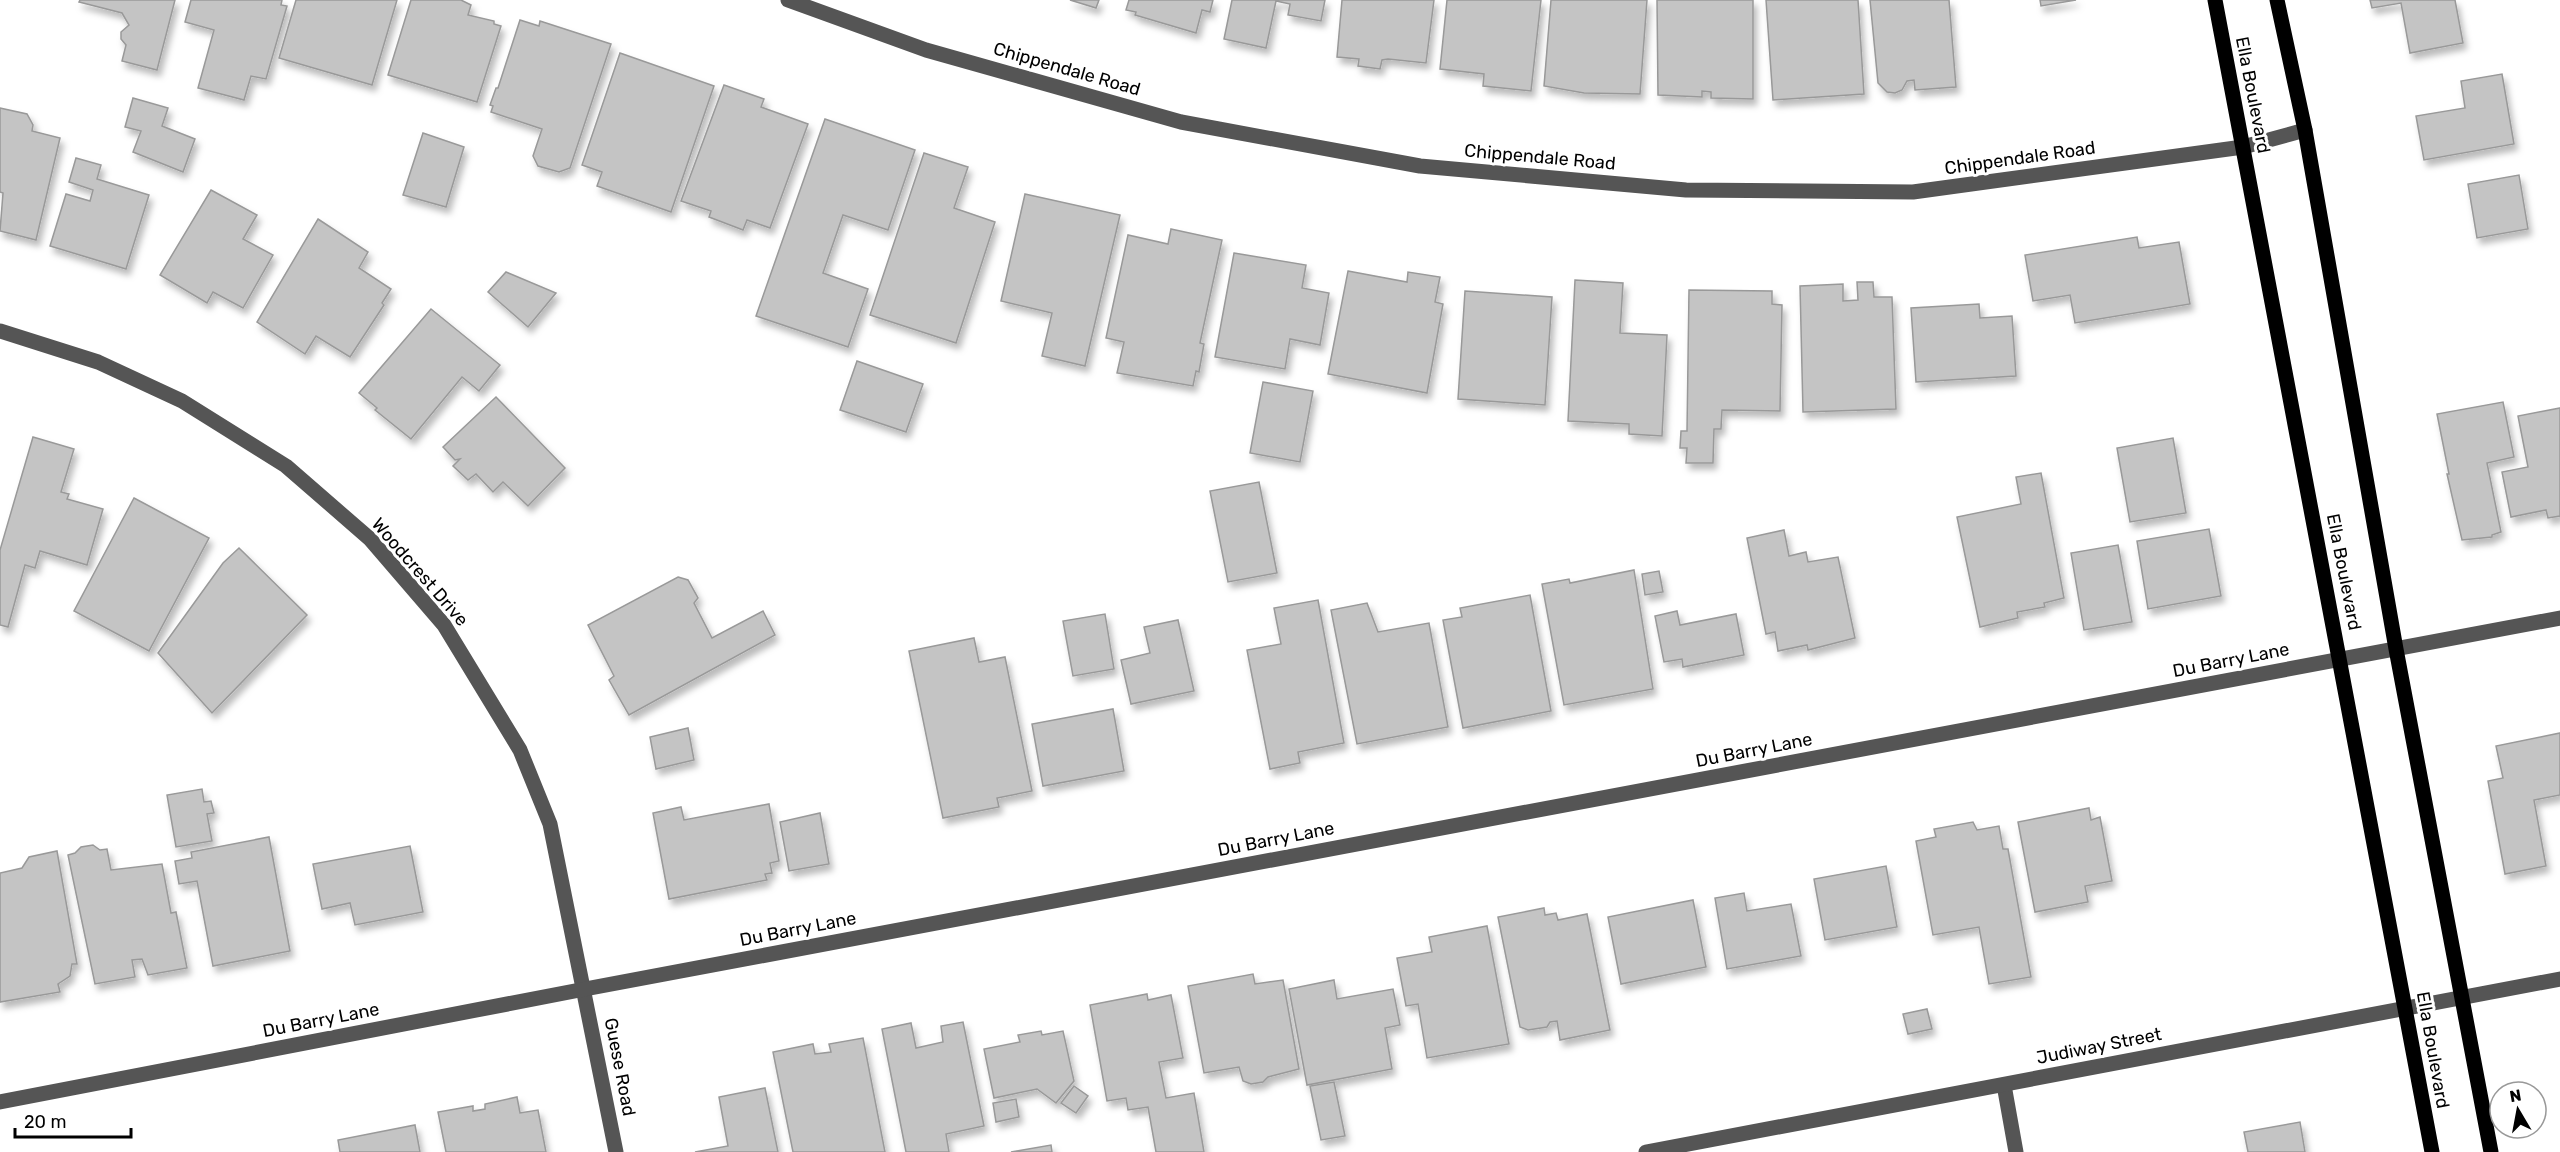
<svg xmlns="http://www.w3.org/2000/svg" width="2560" height="1152" viewBox="0 0 2560 1152" font-family="Rubik,sans-serif">
	<style>
		.building { fill: #c4c4c4; stroke: #999; stroke-width: 1.5; filter: url(#shadow) }
		.lines { fill: none; stroke-linecap: round; stroke-linejoin: round }
		.minor { stroke: #555; stroke-width: 15 }
		.major { stroke: #000; stroke-width: 15 }
		.labels { text-anchor: middle; stroke-width: 6; stroke-linejoin: round; paint-order: stroke }
		.street-label { font-size: 18px; fill: #000; stroke: #fff }
	</style>
	<defs>
		<filter id="shadow"><feDropShadow dx="3.5" dy="6" stdDeviation="3" flood-color="#0004"/></filter>
	</defs>
	<rect width="100%" height="100%" fill="#fff"/>
	<g class="building">
		<path d="M80,0H175L157,70L122,61L126,45L121,39V32L129,25L122,13L79,2Z"/>
		<path d="M191,0H282L281,5L287,6L266,79L251,76L244,100L198,88L214,30L185,22Z"/>
		<path d="M296,0H397L372,85L279,58Z"/>
		<path d="M411,0H461L471,5L468,15L494,21V24L501,26L477,102L388,75Z"/>
		<path d="M1070,0H1099L1096,8Z"/>
		<path d="M1129,0H1213L1210,12L1202,10L1196,33L1135,15L1136,12L1126,10Z"/>
		<path d="M1232,0H1325L1321,21L1288,15L1290,4L1276,1L1266,48L1224,39Z"/>
		<path d="M1342,0H1434L1426,63L1388,59L1382,60L1380,69L1358,66L1359,59L1337,57Z"/>
		<path d="M1447,0H1541L1531,91L1483,86L1484,74L1440,69Z"/>
		<path d="M1551,0H1647L1640,94L1584,93L1544,86Z"/>
		<path d="M1657,0H1753V99L1711,98V92L1702,91V97L1658,95Z"/>
		<path d="M1766,0H1858L1864,94L1773,100Z"/>
		<path d="M1870,0H1949L1956,87L1915,90L1914,80L1907,81L1902,90L1895,93L1887,92L1878,83Z"/>
		<path d="M2040,0H2076L2041,6Z"/>
		<path d="M2370,0H2455L2463,43L2410,53L2401,3L2372,8Z"/>
		<path d="M520,20L539,26L540,21L611,44L570,168L559,172L538,166L533,156L542,129L491,112L493,106L490,105L496,88H498Z"/>
		<path d="M620,53L714,86L671,212L597,186L602,172L582,165Z"/>
		<path d="M2502,74L2514,144L2424,160L2416,116L2465,108L2461,81Z"/>
		<path d="M724,85L764,99L761,107L808,124L770,228L747,220L743,230L709,217L711,211L681,201Z"/>
		<path d="M133,98L168,108L162,126L195,139L183,172L133,152L141,131L125,127Z"/>
		<path d="M0,108L27,114L33,125L32,131L60,138L36,240L0,231L3,193L0,192Z"/>
		<path d="M825,119L915,150L888,230L843,215L823,273L868,289L848,347L756,316Z"/>
		<path d="M423,133L464,147L446,207L403,195Z"/>
		<path d="M924,153L968,167L954,208L995,222L956,343L870,315Z"/>
		<path d="M76,158L101,165L97,179L149,195L126,269L50,246L66,194L90,201L93,190L69,182Z"/>
		<path d="M2519,175L2528,229L2477,238L2468,184Z"/>
		<path d="M211,190L257,215L243,239L273,255L243,308L213,292L207,303L160,275Z"/>
		<path d="M1025,194L1120,215L1085,366L1042,356L1052,313L1001,301Z"/>
		<path d="M318,219L368,252L359,268L391,289L382,303L384,305L350,357L316,336L305,354L257,322Z"/>
		<path d="M1171,229L1222,240L1200,343L1204,344L1199,372L1196,371L1193,386L1117,373L1124,342L1106,338L1128,235L1168,244Z"/>
		<path d="M2137,237L2139,248L2179,242L2190,304L2075,323L2070,295L2033,301L2025,255Z"/>
		<path d="M1234,253L1306,265L1302,288L1329,293L1320,345L1290,339L1285,369L1215,357Z"/>
		<path d="M1348,271L1407,282L1408,272L1440,277L1435,302L1443,304L1427,393L1328,374Z"/>
		<path d="M506,272L556,293L528,327L488,292Z"/>
		<path d="M1575,280L1623,283L1620,333L1667,335L1662,436L1629,434V424L1568,421Z"/>
		<path d="M1857,282H1873L1874,297H1892L1896,409L1803,412L1800,286L1843,284V301L1858,300Z"/>
		<path d="M1689,290L1772,291V304L1782,305L1780,411L1722,410L1721,429H1714L1713,463H1686L1687,448H1680L1681,431H1687Z"/>
		<path d="M1465,291L1552,297L1545,405L1458,399Z"/>
		<path d="M1979,304L1980,318L2012,316L2016,376L1916,382L1911,308Z"/>
		<path d="M431,309L500,365L479,391L462,377L411,439L375,410L377,408L359,393Z"/>
		<path d="M857,361L923,384L906,432L840,410Z"/>
		<path d="M1263,382L1313,391L1300,462L1250,453Z"/>
		<path d="M496,397L565,468L528,506L503,482L493,492L476,474L468,480L453,466L460,459L455,460L443,447Z"/>
		<path d="M2503,402L2514,457L2487,463L2501,532L2492,535V537L2462,540L2447,474H2449L2437,414Z"/>
		<path d="M2560,408V516L2548,518L2546,510L2511,517L2502,472L2528,467L2518,416Z"/>
		<path d="M33,437L74,449L61,492L69,494L67,499L103,509L87,565L40,551L35,568L25,565L8,627L0,625V550Z"/>
		<path d="M2173,438L2186,513L2130,522L2117,448Z"/>
		<path d="M2041,473L2064,598L2044,603L2045,607L2017,612L2018,618L1980,627L1957,517L2021,504L2016,477Z"/>
		<path d="M1259,482L1277,573L1228,582L1210,491Z"/>
		<path d="M134,498L209,538L149,651L74,611Z"/>
		<path d="M2209,529L2221,596L2148,609L2137,541Z"/>
		<path d="M1784,530L1789,556L1806,552L1808,562L1838,557L1855,638L1808,650L1807,645L1778,651L1775,632L1766,634L1747,538Z"/>
		<path d="M2118,545L2132,622L2084,630L2071,553Z"/>
		<path d="M239,548L307,615L212,713L158,653L223,563Z"/>
		<path d="M1634,570L1653,689L1564,705L1542,584L1569,579L1570,583Z"/>
		<path d="M1659,571L1663,592L1645,595L1642,574Z"/>
		<path d="M678,577L688,580L698,598L694,603L712,638L763,611L775,635L629,715L609,680L614,676L588,625Z"/>
		<path d="M1530,595L1551,711L1463,728L1443,620L1462,617L1460,608Z"/>
		<path d="M1318,600L1344,743L1298,752L1300,763L1270,769L1247,650L1281,644L1274,608Z"/>
		<path d="M1367,603L1378,632L1429,623L1448,727L1357,744L1331,610Z"/>
		<path d="M1677,611L1680,625L1736,614L1744,655L1683,667L1682,659L1664,662L1655,616Z"/>
		<path d="M1105,614L1114,669L1073,676L1063,621Z"/>
		<path d="M1178,620L1194,691L1131,704L1121,660L1150,653L1144,627Z"/>
		<path d="M974,638L979,662L1005,657L1032,791L997,798L999,807L943,818L909,651Z"/>
		<path d="M1113,709L1124,771L1043,786L1032,724Z"/>
		<path d="M688,728L694,760L656,769L650,737Z"/>
		<path d="M2560,733V795L2534,800L2546,866L2505,874L2488,781L2503,778L2496,746Z"/>
		<path d="M202,789L204,802L211,801L214,813L207,814L212,841L176,847L167,795Z"/>
		<path d="M769,804L779,861L770,863L772,873L765,874L767,880L669,899L653,813L681,807L684,820Z"/>
		<path d="M2089,808L2091,820L2100,817L2112,881L2085,886L2088,902L2035,912L2018,822Z"/>
		<path d="M820,813L829,864L789,871L780,822Z"/>
		<path d="M1973,822L1977,830L1999,826L2003,849H2008L2031,977L1989,984L1979,927L1933,935L1916,841L1936,837L1934,829Z"/>
		<path d="M269,837L290,951L213,966L197,881L179,884L175,861L192,858L191,852Z"/>
		<path d="M93,845L100,850L107,849L111,870L162,864L171,913L176,912L187,968L148,975L142,959L132,960L135,977L95,984L68,855L75,853L81,847Z"/>
		<path d="M410,846L423,912L355,925L350,903L322,909L313,864Z"/>
		<path d="M57,851L77,964H72L70,976L58,984L60,992L0,1002V873L22,868L29,857Z"/>
		<path d="M1886,866L1897,927L1825,940L1814,879Z"/>
		<path d="M1744,893L1747,911L1791,904L1801,956L1727,969L1715,898Z"/>
		<path d="M1693,900L1706,967L1621,984L1608,917Z"/>
		<path d="M1544,908L1545,915L1556,913L1558,920L1587,914L1610,1030L1560,1040L1557,1021L1550,1022L1547,1027L1528,1030L1520,1027L1498,917Z"/>
		<path d="M1487,926L1509,1044L1427,1058L1418,1004L1406,1006L1397,958L1432,952L1429,937Z"/>
		<path d="M1253,974L1255,984L1283,980L1299,1069L1268,1077L1263,1082L1251,1084L1243,1081L1239,1067L1204,1073L1188,986Z"/>
		<path d="M1334,980L1337,999L1393,989L1400,1025L1385,1028L1392,1069L1307,1085L1289,989Z"/>
		<path d="M1147,994L1148,1000L1171,995L1183,1058L1159,1062L1166,1098L1194,1093L1204,1152H1156L1148,1107L1128,1110L1126,1098L1107,1101L1090,1005Z"/>
		<path d="M1927,1009L1932,1029L1908,1034L1903,1014Z"/>
		<path d="M963,1022L984,1126L946,1134L949,1152H906L882,1029L911,1023L916,1048L943,1042L941,1026Z"/>
		<path d="M1041,1031L1042,1035L1063,1031L1074,1081L1056,1103L1037,1089L994,1098L984,1049L1020,1042L1018,1035Z"/>
		<path d="M863,1038L885,1152H793L773,1052L813,1044L815,1054L831,1052L829,1044Z"/>
		<path d="M1334,1082L1345,1136L1321,1140L1310,1086Z"/>
		<path d="M1074,1086L1088,1096L1076,1113L1061,1103Z"/>
		<path d="M765,1088L778,1152H695L728,1146L719,1097Z"/>
		<path d="M517,1097L520,1113L538,1110L546,1152H446L438,1112L473,1106V1111L485,1109V1104Z"/>
		<path d="M1016,1099L1019,1117L996,1122L993,1103Z"/>
		<path d="M2300,1122L2305,1152H2248L2244,1132Z"/>
		<path d="M415,1125L420,1152H340L338,1140Z"/>
		<path d="M1051,1145L1052,1152H1011Z"/>
	</g>
	<g class="lines">
		<g class="minor">
			<path d="M788,0L926,50L1181,122L1420,166L1686,190L1913,192L2243,147L2305,130"/>
			<path d="M0,331L98,362L182,401L286,466L370,539L444,625L520,750L550,824L616,1152"/>
			<path d="M2004,1085L2016,1152"/>
			<path d="M0,1102L585,989L2560,618"/>
			<path d="M1646,1152L2560,979"/>
		</g>
		<g class="major">
			<path d="M2215,0L2432,1152"/>
			<path d="M2277,0L2305,130L2396,649L2491,1152"/>
		</g>
	</g>
	<g class="labels">
		<g class="street-label">
			<text transform="translate(1067 69) rotate(16)" y="6">Chippendale Road</text>
			<text transform="translate(2253 95) rotate(79)" y="6">Ella Boulevard</text>
			<text transform="translate(1540 157) rotate(5)" y="6">Chippendale Road</text>
			<text transform="translate(2020 158) rotate(-8)" y="6">Chippendale Road</text>
			<text transform="translate(420 572) rotate(49)" y="6">Woodcrest Drive</text>
			<text transform="translate(2344 572) rotate(79)" y="6">Ella Boulevard</text>
			<text transform="translate(2231 660) rotate(-11)" y="6">Du Barry Lane</text>
			<text transform="translate(1754 750) rotate(-11)" y="6">Du Barry Lane</text>
			<text transform="translate(1276 839) rotate(-11)" y="6">Du Barry Lane</text>
			<text transform="translate(798 929) rotate(-11)" y="6">Du Barry Lane</text>
			<text transform="translate(321 1020) rotate(-11)" y="6">Du Barry Lane</text>
			<text transform="translate(2099 1046) rotate(-11)" y="6">Judiway Street</text>
			<text transform="translate(2433 1050) rotate(80)" y="6">Ella Boulevard</text>
			<text transform="translate(620 1067) rotate(79)" y="6">Guese Road</text>
		</g>
	</g>
	<g transform="translate(2518 1110) rotate(350)"><circle r="28" fill="#ffffff" stroke="#999999" stroke-width="1.5"/>
	<path d="M0-4.5L10 22L0 15L-10 22Z" fill="#000000"/>
	<text y="-9" font-size="16" font-weight="bold" text-anchor="middle" fill="#000000">N</text>
	</g>
	<path d="M15 1128v9h116v-9" fill="none" stroke="#000000" stroke-width="3"/>
	<text x="24" y="1128" font-size="18" fill="#000000" stroke="#ffffff" stroke-width="4.5" paint-order="stroke">20 m</text>
</svg>
